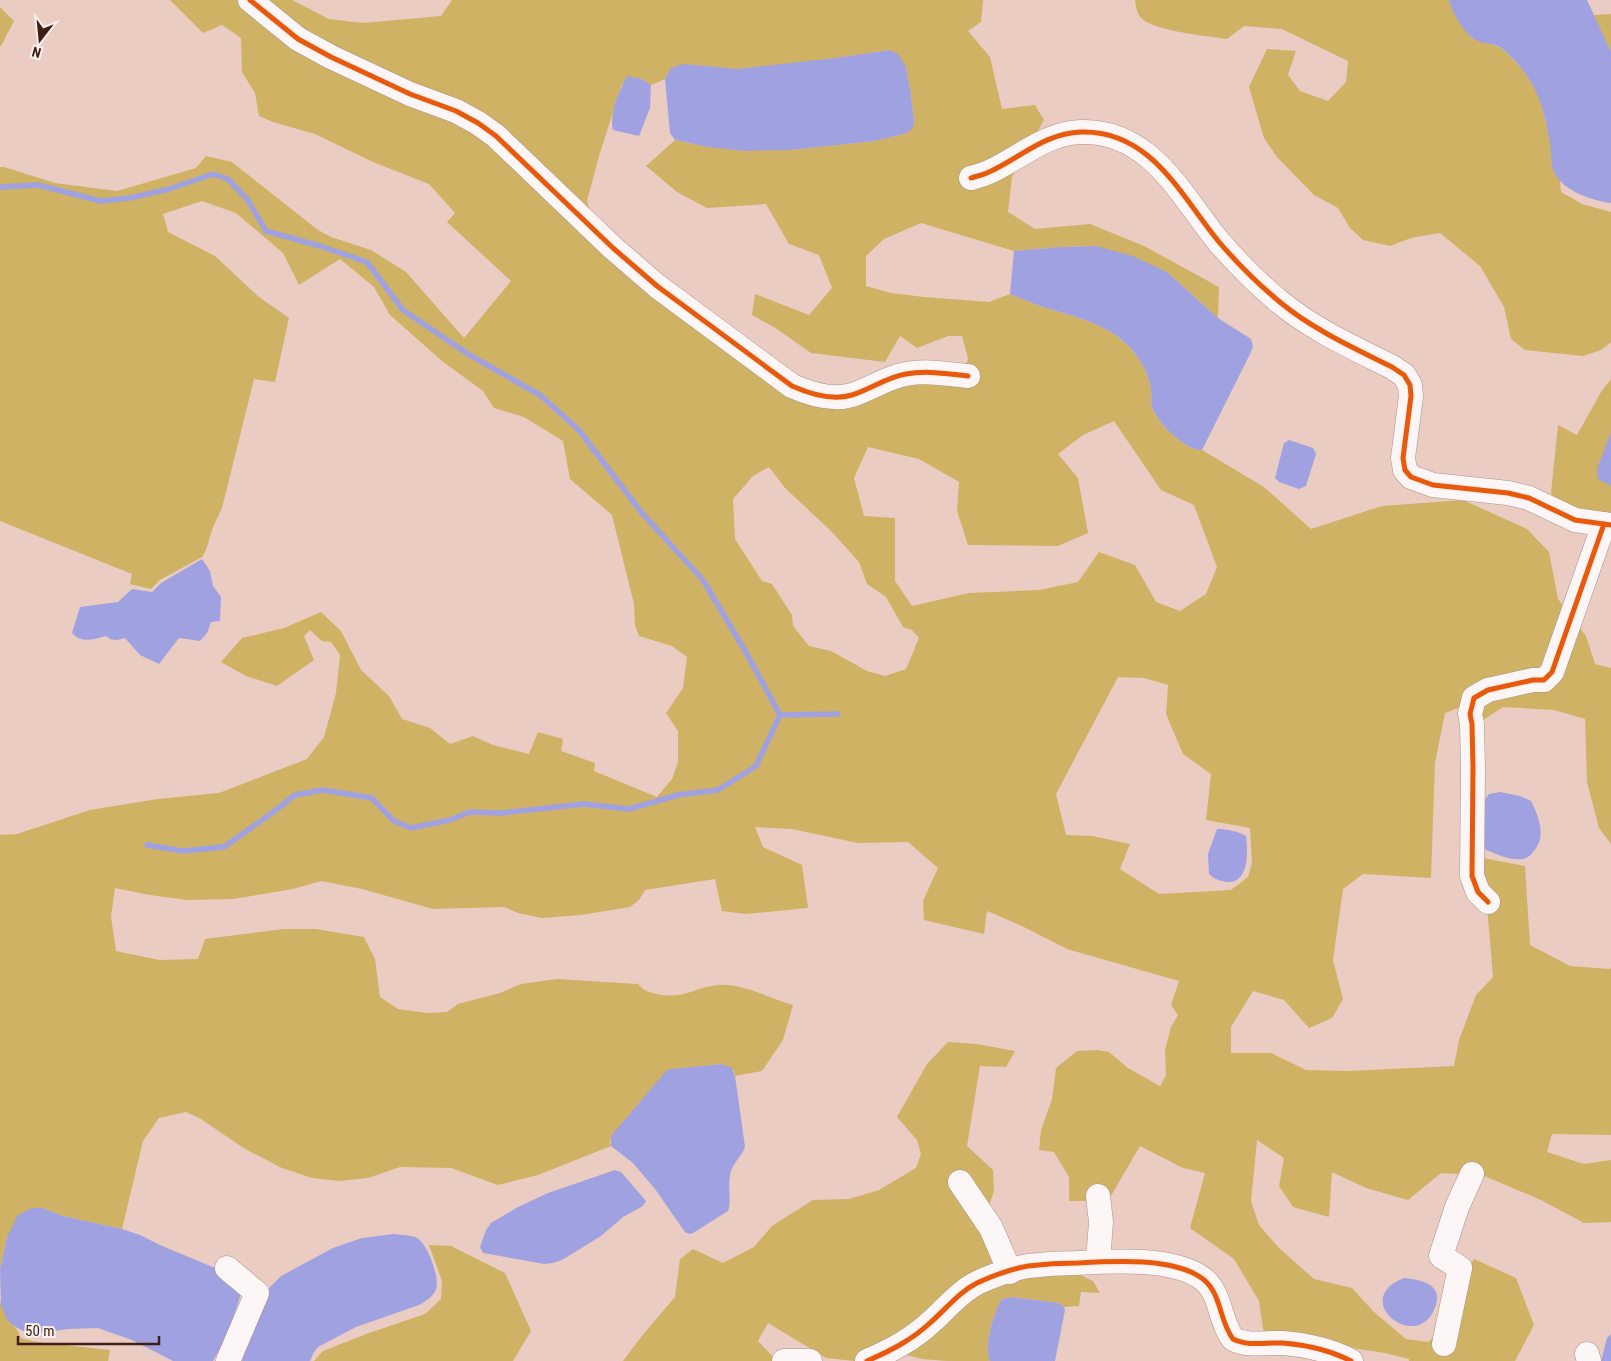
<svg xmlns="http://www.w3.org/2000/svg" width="1611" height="1361" viewBox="0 0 1611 1361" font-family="'Roboto Condensed',sans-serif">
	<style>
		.forest { fill: #cfb264; fill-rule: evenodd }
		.water { fill: #a0a1e0 }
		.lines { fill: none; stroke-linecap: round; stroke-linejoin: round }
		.stream { stroke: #a0a1e0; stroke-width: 5.5 }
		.minor-casing { stroke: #ae9189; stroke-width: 25 }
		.minor { stroke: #fcf7f6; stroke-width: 24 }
		.cycleway-casing { stroke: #f9f0ed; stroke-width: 8 }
		.cycleway { stroke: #e8590c; stroke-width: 5 }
	</style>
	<rect width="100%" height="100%" fill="#eaccc3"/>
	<g class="forest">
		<path d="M170,0H292L329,19L363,23L441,16L452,0H983L981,22L968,31L990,57L1002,109L1035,105L1044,120L1012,177L1008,212L1035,229L1090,224L1144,246L1219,287L1218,318L1167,272L1096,246L1060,247L1014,251L921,223L884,239L866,256V286L891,293L924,297L989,302L1010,294C1022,299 1034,304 1046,308C1083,319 1121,327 1142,364C1146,371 1151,384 1151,392C1152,397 1151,403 1152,407C1157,423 1186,451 1202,450L1264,487L1311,529L1382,506L1463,500L1527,529L1549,552L1558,599L1586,636L1595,664L1611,668V844L1599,828L1587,782L1585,719L1554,710L1503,707L1480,722L1461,707L1445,713L1435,763L1431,878L1363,874L1343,889L1333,960L1343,999L1332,1018L1309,1028L1284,1000L1253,991L1231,1027V1053H1271L1306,1070L1348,1071L1454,1066L1459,1040L1476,995L1493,977L1483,858L1525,866L1530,945L1570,966L1609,969L1611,967V1135L1552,1134L1547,1152L1584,1164L1611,1160V1222L1584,1223L1541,1200L1482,1175L1441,1173L1408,1200L1366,1188L1332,1172L1329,1217L1293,1207L1279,1186L1284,1158L1257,1140L1251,1201L1259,1225L1279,1248L1314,1279L1352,1288L1374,1312L1406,1339L1428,1342L1447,1324L1464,1274L1474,1259L1516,1278L1534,1325L1515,1361H1409V1359L1385,1353L1264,1335L1259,1301L1234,1259L1190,1228L1205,1173L1183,1168L1140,1146L1108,1201H1069V1177L1054,1152L1039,1150L1041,1130L1052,1099L1056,1068L1077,1051L1097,1050L1109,1052L1128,1068L1160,1086L1166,1075L1165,1050L1171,1027L1178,1015L1171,1005L1179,981L1067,949L1022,926L987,911L984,934L924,920L923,901L938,868L908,842L858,843L792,829L755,827L763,847L802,865L808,908L746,914L722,911L715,879L645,890L639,900L630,907L581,915L542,918L518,913L504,907L433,909L362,889L321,881L293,889L233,899L187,900L150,895L115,888L111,917L116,951L159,960L198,959L205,939L284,929H316L364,937L375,959L380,997L398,1009L427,1013L447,1012L458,1004L500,993L521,984L557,979L638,984C644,991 648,992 657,994C683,1000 695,987 718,985C741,983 770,998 793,1005L783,1040L762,1071L735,1076L734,1071L722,1064L668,1070L610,1140L611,1146L538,1175L498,1185L451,1168L400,1167L368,1178L339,1181L312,1178L282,1168L245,1149L201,1119L186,1112L159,1118L143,1141L122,1229L63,1216L43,1208L7,1237L0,1269V835L17,834L90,810L158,799L219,793L307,759L324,737L336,693L340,655L331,642L322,641L310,630L304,636L314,660L277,686L246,676L221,662L242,638L284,628L321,612L341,631L361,670L389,696L402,719L430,728L450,744L473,736L493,745L529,754L538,732L563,739L561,751L595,763L594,771L657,797L672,779L678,762V731L666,713L683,688L687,657L672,646L639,636L635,625L634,604L612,515L570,479L563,441L524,417L494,408L483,391L442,361L390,315L374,287L340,259L299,285L283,253L236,213L202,201L163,214L168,232L215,256L259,297L289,318L275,382L254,379L222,508L213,527L206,550L202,557L160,580L151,589L130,584L132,574L0,521V167H4L55,183L117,191L196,168L206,156L232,162L318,230L331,237L371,250L406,272L464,338L511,281L447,222L455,213L429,184L373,162L315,134L273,122L259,116L255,93L242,72L241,38L222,25L203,33ZM890,50L906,67L911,95L914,120L910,131L904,134L874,141L790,150L708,147L675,140L646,166L677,192L707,208L766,204L789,244L819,255L832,288L809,315L755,294L752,315L777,329L811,353L885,362L900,336L917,348L948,336H962L968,358L963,380L936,378L812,402L594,225L587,201L599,156L622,84L642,79L651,85L665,79L671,68C694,61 717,70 740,69C790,66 841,57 890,50ZM1114,421L1161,490L1194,505L1217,567L1206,594L1180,611L1156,602L1135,565L1099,552L1078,582L1039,590L969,593L912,606L895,581V518L864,516L854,478L868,447L919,459L959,482L957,511L968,545L1058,546L1088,533L1078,478L1058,454L1083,435ZM769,467L785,488L831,531L859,562L867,584L886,597L903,627L912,630L919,638L906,669L885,676L867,671L831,651L809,646L793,626L792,615L772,584L762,581L735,539L733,499L753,476ZM1118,677L1144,678L1168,685L1166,714L1183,754L1211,774L1206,820L1250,828L1252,863L1248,877L1231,890L1159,894L1120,869L1130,844L1092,836L1066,835L1056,794Z"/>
		<path d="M1135,0H1449L1454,12L1472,38L1497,46L1505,51L1523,70L1538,93L1544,112L1551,146L1552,165L1555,174L1560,180L1561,192L1582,204L1611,212V342L1601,350L1583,356L1525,350L1511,339L1504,307L1480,266L1440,233L1411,238L1390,246L1363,240L1350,228L1338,208L1314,195L1277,157L1264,138L1249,87L1267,49L1296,51L1288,75L1300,91L1328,101L1346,82L1348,61L1282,29L1244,26L1227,39C1208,36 1153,31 1141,18C1137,14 1136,6 1135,0Z"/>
		<path d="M0,7L14,21L1,46H0Z"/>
		<path d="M1611,14V52L1593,15Z"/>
		<path d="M1611,379V536L1579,528L1551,493L1558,425L1577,435L1601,392Z"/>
		<path d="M948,1042L977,1044L1015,1051L1006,1067L980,1066L967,1146L993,1170L994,1191L983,1224L1002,1260L1064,1267L1093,1281L1100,1293L1081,1292L1079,1306L1064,1307L1059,1303L1013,1297L1002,1299C994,1312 983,1347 990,1361H947L922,1359L879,1348L855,1361L826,1358L768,1323L758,1341L777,1361H623L641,1337L675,1297L680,1259L693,1249L723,1263L754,1247L772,1226L813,1200L849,1199L879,1190L916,1168L921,1154L917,1140L897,1117L927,1064Z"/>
		<path d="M429,1245L451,1246L505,1273L531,1331L513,1361H314L323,1351L369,1333L425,1314L441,1299L442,1281Z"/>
		<path d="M0,1299C2,1315 16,1324 21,1338L37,1342L110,1350L108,1361H0Z"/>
	</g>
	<g class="water">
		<path d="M1449,0H1587L1611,52V203C1593,201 1564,191 1555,174C1550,165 1552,154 1550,144C1546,118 1542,99 1527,76C1520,66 1509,53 1498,46C1491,43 1483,44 1476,40C1466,36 1451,11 1449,0Z"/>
		<path d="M890,50L898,54L906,67L911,95L914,120V125L910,131L904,134L875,141L790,150L745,151L708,147L675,140L670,133L665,79L671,68L683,64L738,69L835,58Z"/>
		<path d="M627,76L642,79L651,85L650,108L639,136L613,130C609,113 619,91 627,76Z"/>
		<path d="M1096,246L1133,256L1167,272L1218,318L1251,339L1253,346L1251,352L1202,450C1186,451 1157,423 1152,407C1151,403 1152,397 1151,392C1151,384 1146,371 1142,364C1121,327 1083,319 1046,308C1034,304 1022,299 1010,294L1014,251L1060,247Z"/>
		<path d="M1611,432V486L1598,479L1597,469Z"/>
		<path d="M1289,440L1313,448L1316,454L1306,486L1299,489L1279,482L1275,478L1284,443Z"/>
		<path d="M202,559L210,571L213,586L221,597L220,621L211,622L207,633L200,641L179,638L159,664L140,655L125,638C117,640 113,642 106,636C94,639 82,644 72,633L80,607L118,602L132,589L152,592L161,583Z"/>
		<path d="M1500,792L1520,796L1531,801C1539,817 1547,837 1533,852C1529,858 1523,860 1516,859C1506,859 1495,853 1486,850L1482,841V804L1489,794Z"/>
		<path d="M1217,829C1227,829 1237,831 1246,836C1248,851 1249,884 1227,882C1220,881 1214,879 1209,874L1208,854Z"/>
		<path d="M722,1064L732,1068L735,1076L745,1147C742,1156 734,1162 731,1171C727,1184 732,1203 728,1211L693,1233L689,1234L685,1232L655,1189L633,1163L611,1146V1136L667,1070L672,1069Z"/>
		<path d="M615,1170L621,1172L646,1201L643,1206L623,1217L601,1236L562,1260L553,1263L544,1264L483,1253L480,1247L486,1230L491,1223L518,1207L548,1193Z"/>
		<path d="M32,1208H43L63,1216L122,1229L140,1235L160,1245L215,1268L231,1276L241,1294L227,1336L213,1361H173L132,1340L98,1328L68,1329L39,1333L25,1332L14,1326L8,1321L1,1306L0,1269L7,1237L18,1215Z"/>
		<path d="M394,1234C402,1235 411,1235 417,1238C428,1244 440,1278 436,1289C434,1296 426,1301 419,1305L356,1327L318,1347L314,1352L310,1361H242L261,1301L270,1287L281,1276L333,1248L362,1238Z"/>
		<path d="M1404,1278C1425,1280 1446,1286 1433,1312C1413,1351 1350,1299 1404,1278Z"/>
		<path d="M1013,1297L1059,1303L1064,1307L1065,1310L1055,1361H990C983,1347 994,1311 1002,1299Z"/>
		<path d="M1611,1334V1361H1601L1607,1338Z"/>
	</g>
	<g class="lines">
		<g class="stream">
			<path d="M0,187L38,185L101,201L130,198L169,189L213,174L228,179L247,199L266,231L320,246L367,262L403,310L468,354L540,395L578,429L642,513L703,580L747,654L780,715"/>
			<path d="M147,845L183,851L224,847L272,813L295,795L323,790L372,798L394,821L411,828L450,820L470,812L501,813L584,804L629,809L678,795L718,790L756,766L780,715L838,714"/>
		</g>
		<g class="minor-casing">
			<g id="minor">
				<path d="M250,0L298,39L331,57L410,94L456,111L478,123L496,136L613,248L657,286L792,386C810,394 832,401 852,395C871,389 887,377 906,374C927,370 947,374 968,376"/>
				<path d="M971,178C977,176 983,175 989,172C1020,158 1045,133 1081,132C1151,130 1181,196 1219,242C1238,264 1259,285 1281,303C1314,330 1354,348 1392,367L1404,375L1410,385L1411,396L1403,458L1405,470L1411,477L1433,485L1508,493L1529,498L1575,520L1611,525"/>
				<path d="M1488,902L1478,892L1472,876L1473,768L1472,724L1470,714L1474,698L1488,690L1533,680H1544L1552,672L1604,524"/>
				<path d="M960,1182L991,1228L1010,1272"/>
				<path d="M1098,1261L1101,1222L1098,1196"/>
				<path d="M227,1268L257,1293L228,1361"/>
				<path d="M1444,1344L1460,1268L1441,1256L1457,1207L1472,1174"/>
				<path d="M1587,1354L1589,1361"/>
				<path d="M784,1361H810"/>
				<path d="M867,1361C890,1351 912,1340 931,1322C946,1309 959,1292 977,1283C992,1276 1012,1269 1028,1266C1044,1264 1061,1263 1077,1263C1112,1261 1174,1257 1203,1279C1222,1294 1219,1321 1233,1339C1249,1347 1267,1342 1283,1343C1306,1345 1332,1351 1351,1361"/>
			</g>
		</g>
		<use href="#minor" class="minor"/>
		<g class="cycleway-casing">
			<g id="cycleway">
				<path d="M250,0L298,39L331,57L410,94L456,111L478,123L496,136L613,248L657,286L792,386C810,394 832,401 852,395C871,389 887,377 906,374C927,370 947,374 968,376"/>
				<path d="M971,178C977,176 983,175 989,172C1020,158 1045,133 1081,132C1151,130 1181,196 1219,242C1238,264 1259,285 1281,303C1314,330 1354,348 1392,367L1404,375L1410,385L1411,396L1403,458L1405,470L1411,477L1433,485L1508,493L1529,498L1575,520L1611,525"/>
				<path d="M1488,902L1478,892L1472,876L1473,768L1472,724L1470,714L1474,698L1488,690L1533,680H1544L1552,672L1604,524"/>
				<path d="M867,1361C890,1351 912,1340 931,1322C946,1309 959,1292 977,1283C992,1276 1012,1269 1028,1266C1044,1264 1061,1263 1077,1263C1112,1261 1174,1257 1203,1279C1222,1294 1219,1321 1233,1339C1249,1347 1267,1342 1283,1343C1306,1345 1332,1351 1351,1361"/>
			</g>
		</g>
		<use href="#cycleway" class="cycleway"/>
	</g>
	<g transform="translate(40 40) rotate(196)" stroke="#f9f0ed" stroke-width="4" paint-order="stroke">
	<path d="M0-4L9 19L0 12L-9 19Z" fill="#401e15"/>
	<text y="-8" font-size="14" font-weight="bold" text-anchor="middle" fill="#401e15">N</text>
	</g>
	<path d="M18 1336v8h141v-8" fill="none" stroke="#401e15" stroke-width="2.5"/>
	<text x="25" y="1336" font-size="15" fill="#401e15" stroke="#f9f0ed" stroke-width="4" paint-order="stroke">50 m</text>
</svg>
